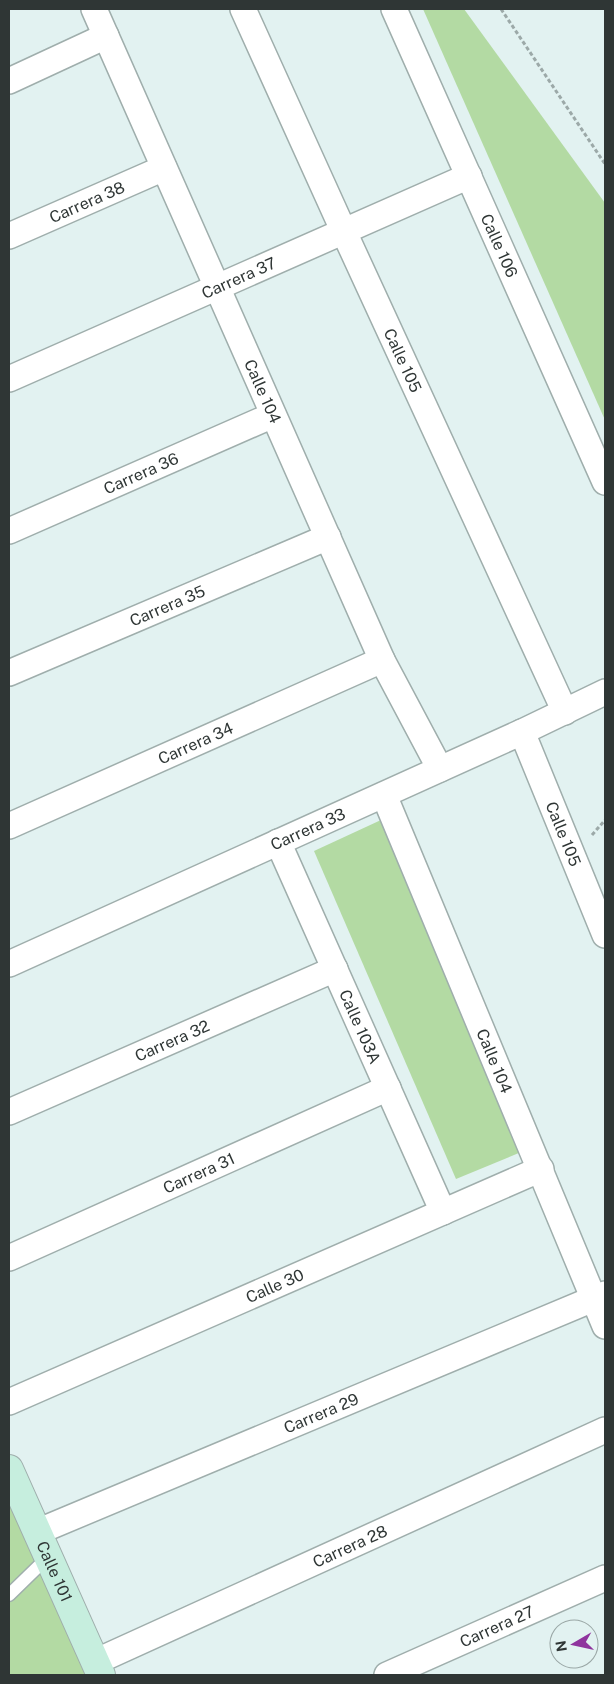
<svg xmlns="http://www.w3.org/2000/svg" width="614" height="1684" viewBox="0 0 614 1684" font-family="'Public Sans',sans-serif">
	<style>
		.green { fill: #b3daa3 }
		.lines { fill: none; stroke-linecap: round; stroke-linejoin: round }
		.lane-casing { stroke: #9faeac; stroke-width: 15 }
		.street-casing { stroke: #9faeac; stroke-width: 28 }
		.secondary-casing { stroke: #9faeac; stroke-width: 30 }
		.path { stroke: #9ca9a8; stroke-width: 3; stroke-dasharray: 4 2.5; stroke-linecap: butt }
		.lane { stroke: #fff; stroke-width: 12 }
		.street { stroke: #fff; stroke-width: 25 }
		.secondary { stroke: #c6eede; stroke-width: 28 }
		.labels { text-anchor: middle; stroke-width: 4.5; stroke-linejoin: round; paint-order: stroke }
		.street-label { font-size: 16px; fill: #2f3635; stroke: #e2f2f1 }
	</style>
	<rect width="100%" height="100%" fill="#e2f2f1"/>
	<g class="green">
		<path d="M423,9H464L605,203V420Z"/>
		<path d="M381,820L526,1150L456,1179L314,851Z"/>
		<path d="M9,1497L88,1675H9Z"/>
	</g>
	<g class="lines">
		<g class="lane-casing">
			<path id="lane" d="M9,1595L48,1557"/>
		</g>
		<g class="street-casing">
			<g id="street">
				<path id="s1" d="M94,9L382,660L440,769"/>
				<path id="s2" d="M243,9L344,232L565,712"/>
				<path id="s3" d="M394,9L605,482"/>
				<path d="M9,81L106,36"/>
				<path id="s4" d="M9,236L164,168"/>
				<path id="s5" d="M9,379L469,176"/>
				<path id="s6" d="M9,531L273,415"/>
				<path id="s7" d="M9,673L328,537"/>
				<path id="s8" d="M522,732L605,935"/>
				<path id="s9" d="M384,795L605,1326"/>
				<path id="s10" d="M9,826L382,660"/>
				<path id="s11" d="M278,842L443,1212"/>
				<path id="s12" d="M9,964L522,732L605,692"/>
				<path id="s13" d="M9,1112L335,969"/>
				<path id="s14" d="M9,1258L388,1088"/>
				<path id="s15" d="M9,1402L541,1169"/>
				<path id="s16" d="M37,1532L605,1294"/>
				<path id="s17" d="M95,1662L605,1430"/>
				<path id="s18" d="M387,1675L605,1578"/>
			</g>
		</g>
		<g class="secondary-casing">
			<g id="secondary">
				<path id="s19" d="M9,1469L101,1675"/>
			</g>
		</g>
		<g class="path">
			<path d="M501,9L605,164"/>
			<path d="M592,835L605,820"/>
		</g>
		<use href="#lane" class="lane"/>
		<use href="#street" class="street"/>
		<use href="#secondary" class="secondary"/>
	</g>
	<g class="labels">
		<g class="street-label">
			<text dy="6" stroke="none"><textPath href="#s4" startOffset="85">Carrera 38</textPath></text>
			<text dy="6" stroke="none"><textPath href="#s3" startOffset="259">Calle 106</textPath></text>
			<text dy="6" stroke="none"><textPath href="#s5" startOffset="251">Carrera 37</textPath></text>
			<text dy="6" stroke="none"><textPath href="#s2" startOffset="386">Calle 105</textPath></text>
			<text dy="6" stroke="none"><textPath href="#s1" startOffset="418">Calle 104</textPath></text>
			<text dy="6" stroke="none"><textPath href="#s6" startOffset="144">Carrera 36</textPath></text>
			<text dy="6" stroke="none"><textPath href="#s7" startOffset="172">Carrera 35</textPath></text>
			<text dy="6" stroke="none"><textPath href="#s10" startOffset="204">Carrera 34</textPath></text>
			<text dy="6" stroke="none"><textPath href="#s12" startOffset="328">Carrera 33</textPath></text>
			<text dy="6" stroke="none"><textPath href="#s8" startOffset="110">Calle 105</textPath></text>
			<text dy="6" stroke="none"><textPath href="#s11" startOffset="202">Calle 103A</textPath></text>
			<text dy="6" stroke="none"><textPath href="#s13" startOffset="178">Carrera 32</textPath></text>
			<text dy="6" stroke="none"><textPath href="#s9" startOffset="288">Calle 104</textPath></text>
			<text dy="6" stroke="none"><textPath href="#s14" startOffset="208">Carrera 31</textPath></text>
			<text dy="6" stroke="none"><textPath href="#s15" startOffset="290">Calle 30</textPath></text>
			<text dy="6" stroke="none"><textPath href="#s16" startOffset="308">Carrera 29</textPath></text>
			<text dy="6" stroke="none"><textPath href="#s17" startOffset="280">Carrera 28</textPath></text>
			<text dy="6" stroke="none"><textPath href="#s19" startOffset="112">Calle 101</textPath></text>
			<text dy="6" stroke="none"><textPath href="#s18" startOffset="120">Carrera 27</textPath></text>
		</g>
	</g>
	<rect width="614" height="1684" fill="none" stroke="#2f3635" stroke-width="20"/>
	<g transform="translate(574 1644) rotate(261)"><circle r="24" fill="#e2f2f1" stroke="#9aa7a6"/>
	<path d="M0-4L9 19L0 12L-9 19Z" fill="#8f349e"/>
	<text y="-8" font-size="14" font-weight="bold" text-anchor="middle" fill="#2f3635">N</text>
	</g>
</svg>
